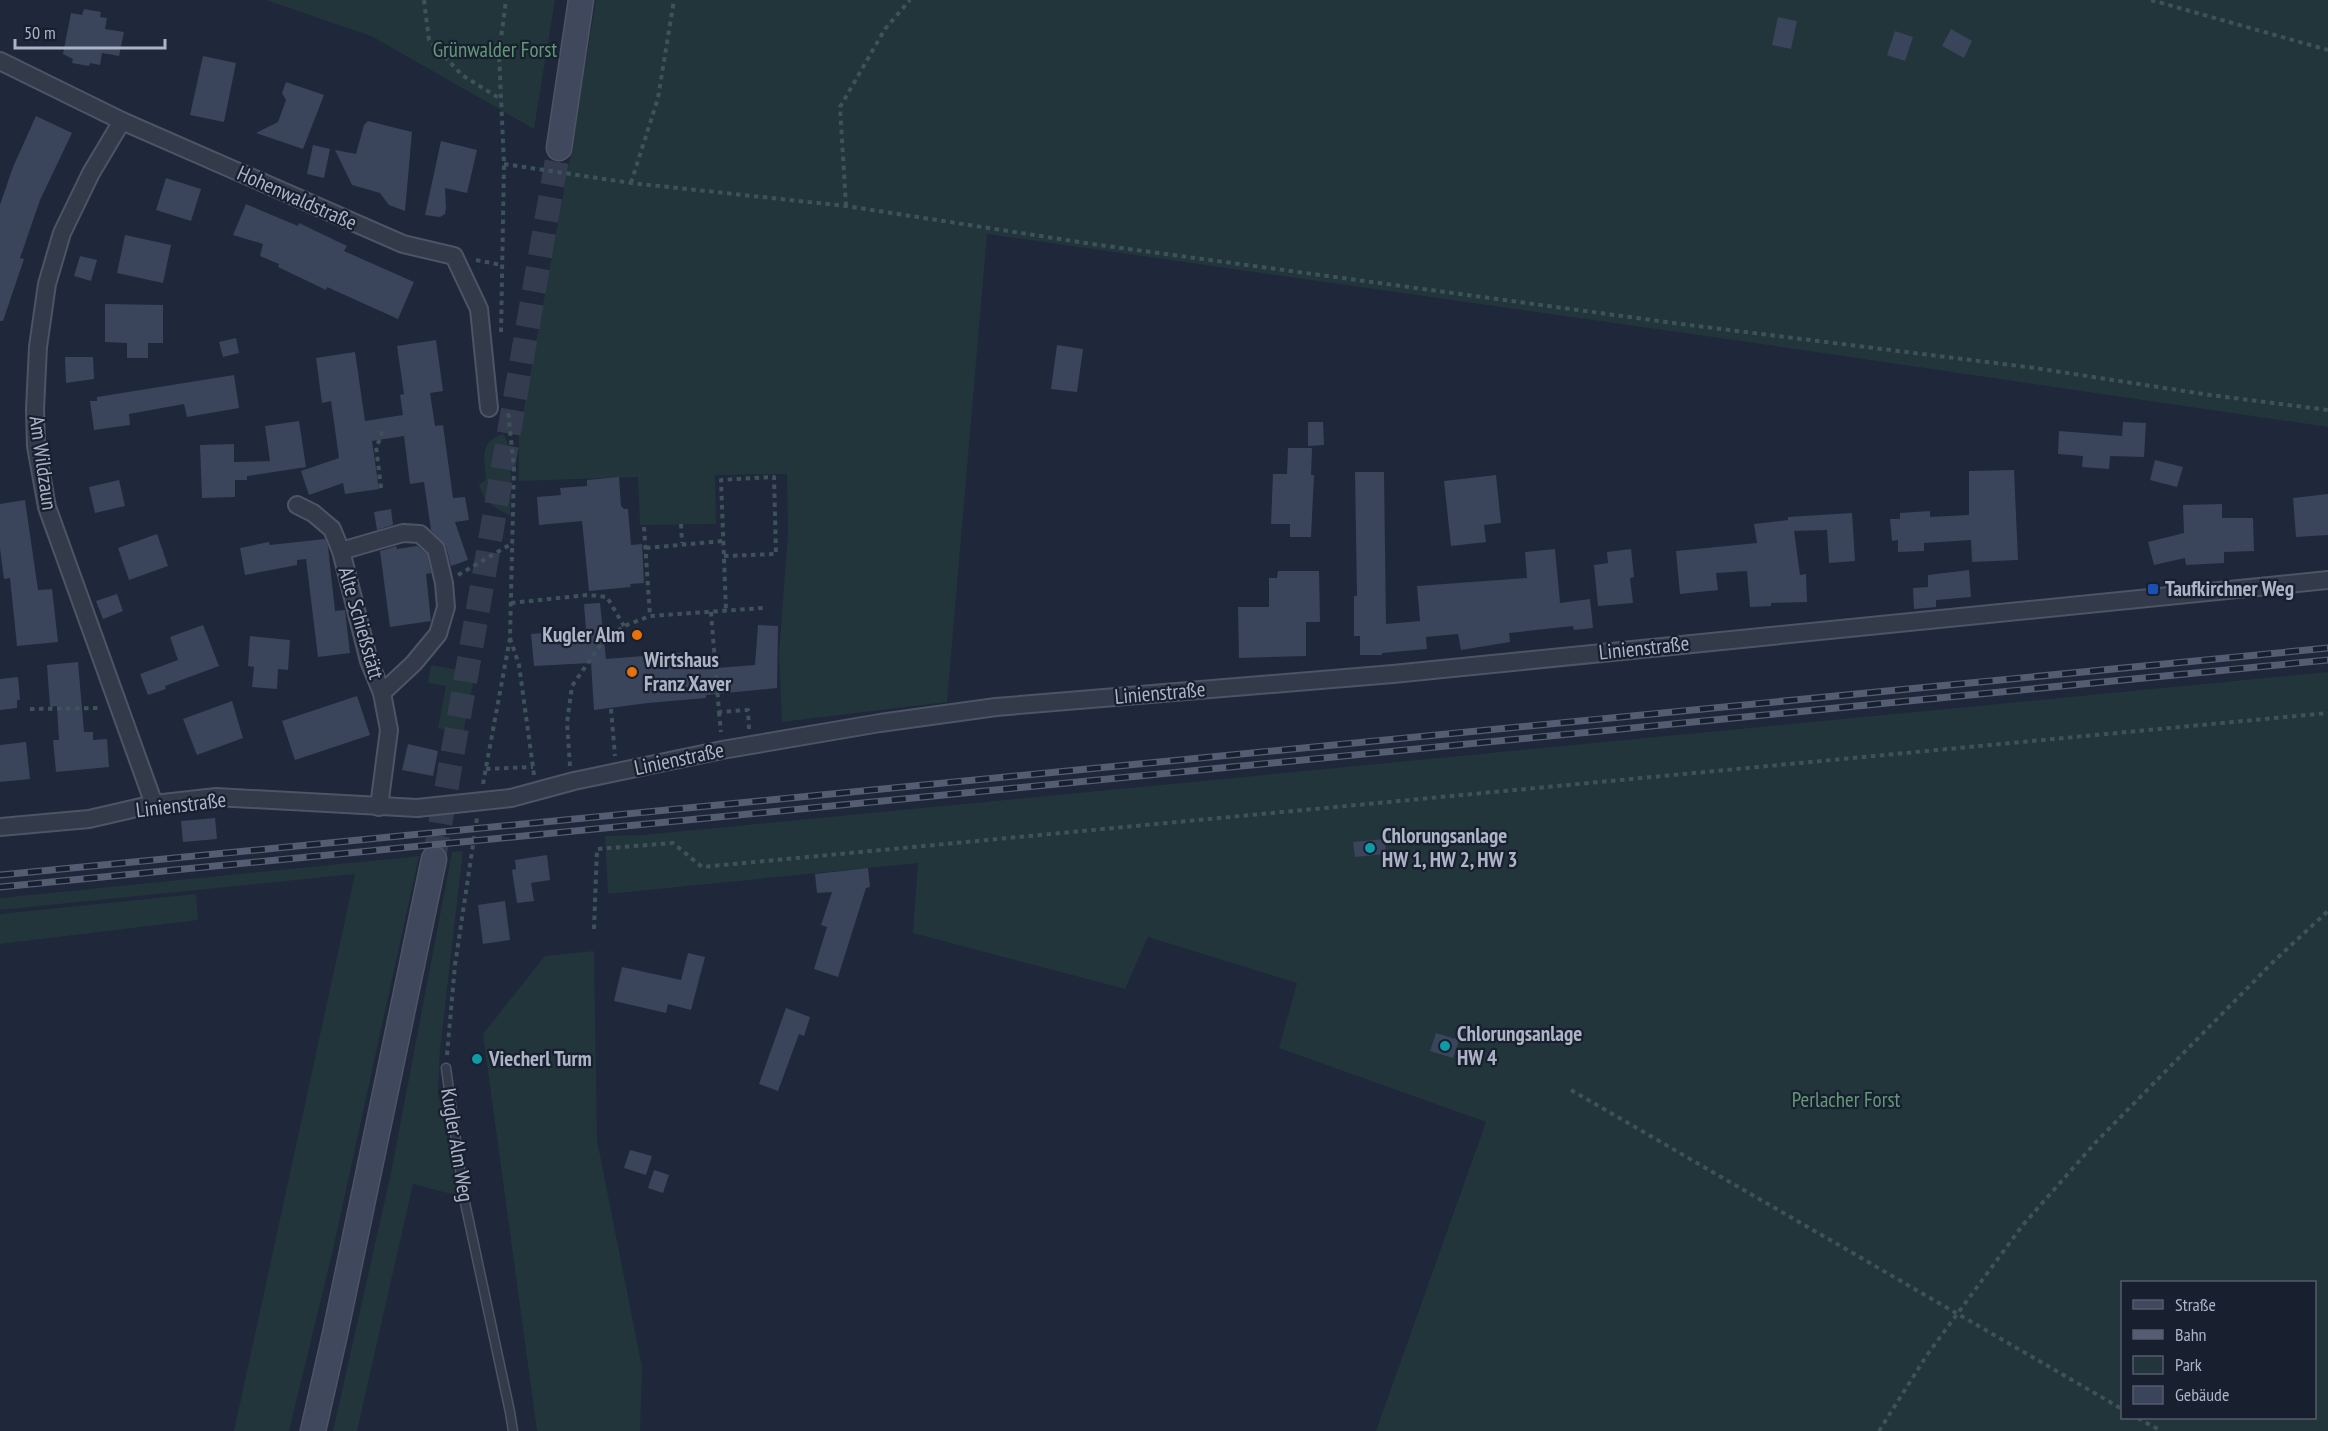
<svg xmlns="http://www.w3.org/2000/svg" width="2328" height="1431" viewBox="0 0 2328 1431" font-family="'PT Sans Narrow',sans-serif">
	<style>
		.green { fill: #21353b; fill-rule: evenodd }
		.building { fill: #3a445b }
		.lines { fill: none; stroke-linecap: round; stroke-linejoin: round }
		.secondary-tunnel { stroke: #343c4f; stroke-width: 24; stroke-dasharray: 24 12; stroke-linecap: butt }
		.service-casing { stroke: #4d5465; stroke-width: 11 }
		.minor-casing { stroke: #4d5465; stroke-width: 20 }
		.secondary-casing { stroke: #4d5465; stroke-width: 27 }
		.path { stroke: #3e5259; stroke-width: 4; stroke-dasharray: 4.5 4.5; stroke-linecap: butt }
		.service { stroke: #333a4a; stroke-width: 8 }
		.minor { stroke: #333a4a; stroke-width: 16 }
		.secondary { stroke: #40485e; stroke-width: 24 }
		.rail-casing { stroke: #545d72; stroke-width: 7 }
		.rail { stroke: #181f2f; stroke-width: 4.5; stroke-dasharray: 14; stroke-linecap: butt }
		.minor-bridge-casing { stroke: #4d5465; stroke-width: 20; stroke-linecap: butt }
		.minor-bridge { stroke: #333a4a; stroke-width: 16 }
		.transit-dot { fill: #1a4fb4; stroke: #181f2f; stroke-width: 2 }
		.food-dot { fill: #e8710a; stroke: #181f2f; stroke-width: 2 }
		.culture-dot { fill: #0f9aa8; stroke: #181f2f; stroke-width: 2 }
		.labels { text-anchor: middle; stroke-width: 4.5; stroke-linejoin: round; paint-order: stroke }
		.park-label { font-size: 21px; fill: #629a76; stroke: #181f2f }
		.street-label { font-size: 21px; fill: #adb4c7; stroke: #181f2f }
		.poi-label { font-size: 21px; font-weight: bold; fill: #adb4c7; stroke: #181f2f; text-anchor: start }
	</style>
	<rect width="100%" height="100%" fill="#1f273a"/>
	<g class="green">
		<path d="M266,0H555L534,129L371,36Z"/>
		<path d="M596,0H2328V427L1734,340L987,234L947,702L782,722L779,654L788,533L787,474L715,475L716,524L640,525L638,477L519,481V436L571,152Z"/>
		<path d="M503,434C515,448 510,497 510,516C494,507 483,503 479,484L486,480C485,460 478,442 503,434Z"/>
		<path d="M431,665L475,673L460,750L451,749L454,732L438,728L446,686L428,683Z"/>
		<path d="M2328,672V1431H1376L1486,1122L1279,1048L1297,983L1148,937L1125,989L913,933L918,863L608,894L605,836L643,835ZM2122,1282H2314V1418H2122Z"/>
		<path d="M463,851L440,1049L438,1094L459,1196L413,1184L357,1431H333L391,1173L452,852Z"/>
		<path d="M419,856L332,1254L289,1431H234L355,874L0,910V898Z"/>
		<path d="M196,894L198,920L0,944V914Z"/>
		<path d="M594,951L597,1140L642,1367L640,1431H537L483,1034L545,956Z"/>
	</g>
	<g class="building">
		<path d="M84,9L101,12L100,17L107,18L105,29L124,32L119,56L102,53L100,65L90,63L89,66L72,63L73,59L63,54L71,13L82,15Z"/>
		<path d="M1778,17L1797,21L1791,49L1772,45Z"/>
		<path d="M1951,29L1972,41L1964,58L1942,46Z"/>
		<path d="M1895,31L1913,37L1905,61L1887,55Z"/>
		<path d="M203,56L236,63L224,122L190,115Z"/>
		<path d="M286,82L324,95L303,149L256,133L278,122L286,100L282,93Z"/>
		<path d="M36,116L72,133L40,200L20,258L24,259L3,321H0V205L13,167Z"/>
		<path d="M368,121L412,132L405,211L389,205L380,193L352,185L335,150L356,154L364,125Z"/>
		<path d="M441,141L477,150L467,193L445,188L446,208L445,214L440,217L425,215Z"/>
		<path d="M313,145L330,149L324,178L307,174Z"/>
		<path d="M166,178L201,189L191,221L156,210Z"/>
		<path d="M246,204L298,226L299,223L347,246L344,251L414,282L398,319L327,287L326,290L278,267L279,264L260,256L263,244L233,235Z"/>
		<path d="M125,235L171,245L163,283L117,273Z"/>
		<path d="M80,256L97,260L91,281L74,276Z"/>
		<path d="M105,304L163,305V343H148V358H127V343L105,342Z"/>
		<path d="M236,338L239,353L223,357L219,342Z"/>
		<path d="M436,340L443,391L430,393L435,426L443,425L453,498L465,497L469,520L455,522L468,560L451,566L446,546L431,530L424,482L410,484L404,436L372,441L379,489L345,494L343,483L309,495L301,471L339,458L331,401L322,403L316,358L355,352L365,421L403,415L400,395L404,394L397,346Z"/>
		<path d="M1057,345L1083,349L1077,392L1051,389Z"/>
		<path d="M65,357H93L94,379L66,383Z"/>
		<path d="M234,375L239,408L187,417L184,404L129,414L130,425L94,430L90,401H97V397Z"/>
		<path d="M299,421L306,467L247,476V480H235V497L202,498L200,445L234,444V462L270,461L265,426Z"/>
		<path d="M1308,422H1323L1324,445L1308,446Z"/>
		<path d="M2123,422L2146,423L2144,457L2110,456L2109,469L2082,467L2083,456L2058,454L2059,431L2122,436Z"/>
		<path d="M1288,448H1312L1311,475H1314L1311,537H1290V524H1271L1273,474H1287Z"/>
		<path d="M2155,460L2183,467L2177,487L2150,480Z"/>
		<path d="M2014,470L2018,560L1972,562L1971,540L1924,543V551L1898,552V540L1892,541L1890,519H1900V513L1930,511V517L1969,515V471Z"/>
		<path d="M1355,472H1384L1386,624L1420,621L1417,586L1527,578L1525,552L1555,549L1560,603L1590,599L1593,628L1574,630L1573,626L1509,633L1510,642L1461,650L1458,634L1426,637L1427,649L1382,653V655H1360V636H1354V596H1357Z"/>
		<path d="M1496,475L1501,523L1484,525L1486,542L1451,546L1444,481Z"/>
		<path d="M619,477L621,506L624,509H628L631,545L642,544L644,583L630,584L631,587L589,591L582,521L539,525L537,497L561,495L560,488L587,486V480Z"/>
		<path d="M119,480L125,506L95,513L89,487Z"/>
		<path d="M2328,494V535L2296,537L2293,498Z"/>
		<path d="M25,500L38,590L52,589L58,642L17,646L10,578L4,579L0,548V504Z"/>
		<path d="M2222,504V518H2253L2254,551L2224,552V563L2186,565L2185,558L2154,565L2148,542L2184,533L2183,505Z"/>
		<path d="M391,509L393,525L377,530L374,512Z"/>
		<path d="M1852,513L1855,561L1829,563L1827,530L1794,531L1800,575L1806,574L1807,602L1771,603V606L1750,607L1747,571L1716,573L1718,590L1680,594L1676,551L1757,543L1754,524L1788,520V517Z"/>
		<path d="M157,534L168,566L129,580L118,548Z"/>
		<path d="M325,539L328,546L335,611L345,610L350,653L318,657L306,559L297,560V565L245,575L240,548L269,542L270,545Z"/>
		<path d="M396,546L397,549L417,546L427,554L431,573L426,574L431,621L390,627L380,551Z"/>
		<path d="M1631,549L1634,577L1630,578L1633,603L1598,606L1594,565L1608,563L1607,552Z"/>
		<path d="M1969,570L1971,597L1936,600V607L1914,609L1913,588L1928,587V575Z"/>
		<path d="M1278,571H1319L1320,622H1306V656L1239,658L1238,607H1269V578H1277Z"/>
		<path d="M117,594L123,611L103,619L96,601Z"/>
		<path d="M600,603L606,659L681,653L682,666L704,664V669L755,665L758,625L778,626L777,688L706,695V698L648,703L594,710L591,663L534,666L531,634L586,629L584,604Z"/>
		<path d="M203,625L219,666L165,686L166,689L148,695L140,674L178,660L170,637Z"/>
		<path d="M250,636L290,640L288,670L278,669L277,689L252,687L254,667L248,666Z"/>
		<path d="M78,662L84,732H93V740L107,739L109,767L56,772L53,740H59L57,706L50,707L47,665Z"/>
		<path d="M18,677L20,700H17V708L0,710V679Z"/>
		<path d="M357,696L370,735L295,760L282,721Z"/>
		<path d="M232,701L243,738L197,755L183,719Z"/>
		<path d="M26,742L30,779L0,782V745Z"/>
		<path d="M408,744L438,751L433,776L402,770Z"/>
		<path d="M215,818L217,839L183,842L181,821Z"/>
		<path d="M1385,839L1386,854L1355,857L1353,842Z"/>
		<path d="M547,855L550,880L531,883L534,901L517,903L512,870L516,869L515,860Z"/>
		<path d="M868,868L870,887L866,888L838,977L814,969L827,927L821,925L832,892L817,893L815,874Z"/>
		<path d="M505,901L510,940L483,944L478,905Z"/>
		<path d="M688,953L705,957L691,1010L668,1004L666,1013L614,1001L622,967L681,980Z"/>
		<path d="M786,1008L810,1017L804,1036L799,1034L778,1091L759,1084Z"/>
		<path d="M1436,1033L1459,1040L1453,1058L1430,1051Z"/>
		<path d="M630,1150L652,1156L646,1175L624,1168Z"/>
		<path d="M654,1170L669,1175L663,1193L648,1188Z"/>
	</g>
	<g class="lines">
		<path class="secondary-tunnel" d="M434,859L559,148"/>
		<g class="service-casing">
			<path id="service" d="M446,1068L464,1198L510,1412L513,1431"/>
		</g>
		<g class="minor-casing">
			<g id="minor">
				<path d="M0,61L122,121L403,244L454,256L479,309L489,408"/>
				<path d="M122,121L91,173L62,233L47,284L38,347L35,409L36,446L47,507L154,804"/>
				<path d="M297,505L313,513L332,529L341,551L369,661L382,693L389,730L379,807"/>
				<path d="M341,551L403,533L420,534L436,549L444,583L446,607L438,634L414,663L382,693"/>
				<path d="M511,798L574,781L722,750L880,723L996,707L1393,674L2328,580"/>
				<path d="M0,827L89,819L154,804L216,797L417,808"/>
			</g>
		</g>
		<g class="secondary-casing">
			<g id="secondary">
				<path d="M559,148L581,0"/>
				<path d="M313,1431L335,1334L434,859"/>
			</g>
		</g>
		<g class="path">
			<path d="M424,0L429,40L462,75L499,98"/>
			<path d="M2151,0L2328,50"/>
			<path d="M504,164L631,183L846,206L1092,244L1681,324L2035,368L2210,395L2328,410"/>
			<path d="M631,183L658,98L674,0"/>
			<path d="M846,206L840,107L885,29L910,0"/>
			<path d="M476,260L501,265"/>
			<path d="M501,332L504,164L499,54L506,0"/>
			<path d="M381,488L376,446L381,438L382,427"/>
			<path d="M681,524L682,543"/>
			<path d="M644,527L650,616"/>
			<path d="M646,548L723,541"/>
			<path d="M724,556L776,554L774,477L721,480L726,611"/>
			<path d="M458,575L513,543"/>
			<path d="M511,603L588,595L607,597L624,626"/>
			<path d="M711,612L719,712L748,710L749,729"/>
			<path d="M510,638L519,665L534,775"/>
			<path d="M30,709L102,708"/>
			<path d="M611,709L615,756"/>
			<path d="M719,712L721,732"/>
			<path d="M570,766L567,723L572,686L601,644L624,626L650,616L763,608"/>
			<path d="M486,769L533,767"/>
			<path d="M483,784L510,638L514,468L508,411"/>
			<path d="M594,929L597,849L673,843L702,867L2328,713"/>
			<path d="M447,1055L455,965L477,818"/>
			<path d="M1571,1090L2122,1409"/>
			<path d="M2138,1418L2161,1431"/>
			<path d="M1879,1431L1927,1355L2022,1226L2096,1142L2274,961L2328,911"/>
		</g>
		<use href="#service" class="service"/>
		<use href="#minor" class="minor"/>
		<use href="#secondary" class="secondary"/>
		<g class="rail-casing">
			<g id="rail">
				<path d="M0,875L2328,648"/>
				<path d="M0,887L2328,660"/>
			</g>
		</g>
		<use href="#rail" class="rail"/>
		<g class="minor-bridge-casing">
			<path id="minor-bridge" d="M417,808L511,798"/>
		</g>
		<use href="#minor-bridge" class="minor-bridge"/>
	</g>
	<rect class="transit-dot" x="2147" y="583" width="12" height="12" rx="3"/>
	<g class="food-dot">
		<circle cx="637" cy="635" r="6"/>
		<circle cx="632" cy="672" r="6"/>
	</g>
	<g class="culture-dot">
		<circle cx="1370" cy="848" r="6"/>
		<circle cx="1445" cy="1046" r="6"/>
		<circle cx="477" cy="1059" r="6"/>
	</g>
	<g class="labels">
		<g class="park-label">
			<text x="495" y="57">Grünwalder Forst</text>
			<text x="1846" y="1107">Perlacher Forst</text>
		</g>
		<g class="street-label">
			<text transform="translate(297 198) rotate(24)" y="7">Hohenwaldstraße</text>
			<text transform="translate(43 463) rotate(82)" y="7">Am Wildzaun</text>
			<text transform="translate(361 623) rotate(74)" y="7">Alte Schießstätt</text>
			<text transform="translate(1644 648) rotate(-6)" y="7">Linienstraße</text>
			<text transform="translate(1160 693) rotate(-5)" y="7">Linienstraße</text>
			<text transform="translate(679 759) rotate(-12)" y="7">Linienstraße</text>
			<text transform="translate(181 805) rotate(-7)" y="7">Linienstraße</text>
			<text transform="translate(457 1145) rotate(81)" y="7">Kugler Alm Weg</text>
		</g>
		<g class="poi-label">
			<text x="2165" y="596">Taufkirchner Weg</text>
			<text x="625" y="642" text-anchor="end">Kugler Alm</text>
			<text x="644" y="667">Wirtshaus<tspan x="644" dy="24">Franz Xaver</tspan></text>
			<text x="1382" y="843">Chlorungsanlage<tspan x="1382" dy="24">HW 1, HW 2, HW 3</tspan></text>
			<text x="1457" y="1041">Chlorungsanlage<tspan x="1457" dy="24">HW 4</tspan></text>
			<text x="489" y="1066">Viecherl Turm</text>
		</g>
	</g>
	<rect x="2121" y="1281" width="195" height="138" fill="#181f2f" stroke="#545b6c" stroke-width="1.5"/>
	<rect x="2133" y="1300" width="30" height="9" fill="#40485e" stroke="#545b6c" stroke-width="1.5"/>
	<text x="2175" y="1311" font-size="18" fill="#adb4c7">Straße</text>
	<rect x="2133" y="1330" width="30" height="9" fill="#545d72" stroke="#545b6c" stroke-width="1.5"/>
	<text x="2175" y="1341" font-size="18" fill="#adb4c7">Bahn</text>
	<rect x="2133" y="1356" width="30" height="18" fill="#21353b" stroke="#545b6c" stroke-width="1.5"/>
	<text x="2175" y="1371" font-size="18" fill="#adb4c7">Park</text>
	<rect x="2133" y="1386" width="30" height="18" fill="#3a445b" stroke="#545b6c" stroke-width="1.5"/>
	<text x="2175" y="1401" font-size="18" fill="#adb4c7">Gebäude</text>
	<path d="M15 39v9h150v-9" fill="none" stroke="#adb4c7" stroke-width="3"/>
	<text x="24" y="39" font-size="18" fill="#adb4c7" stroke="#181f2f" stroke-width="4.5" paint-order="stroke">50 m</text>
</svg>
